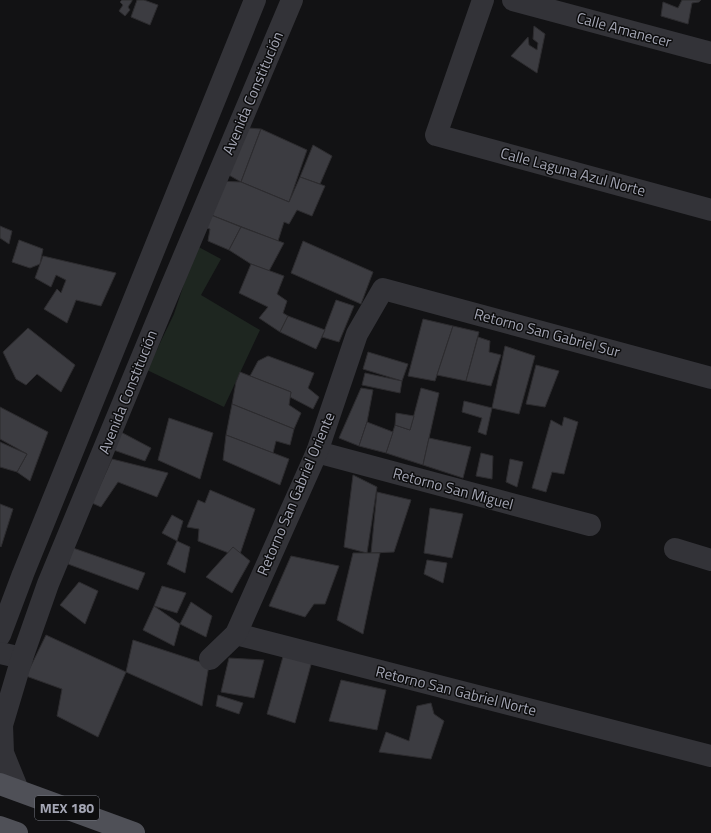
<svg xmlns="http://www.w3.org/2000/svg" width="711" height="833" viewBox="0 0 711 833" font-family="'Titillium Web',sans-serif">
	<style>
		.green { fill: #1e2620 }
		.building { fill: #3c3c41; stroke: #2d2c2f }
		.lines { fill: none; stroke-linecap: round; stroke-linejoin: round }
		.minor { stroke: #333338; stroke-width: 22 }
		.primary { stroke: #4f5057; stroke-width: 22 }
		.labels { text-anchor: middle; stroke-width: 3; stroke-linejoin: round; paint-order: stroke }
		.shield { fill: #0d0d0e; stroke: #777882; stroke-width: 1 }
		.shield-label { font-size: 14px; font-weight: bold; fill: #a4a6b4 }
		.street-label { font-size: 15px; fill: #a4a6b4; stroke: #0d0d0e }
	</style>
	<rect width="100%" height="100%" fill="#121214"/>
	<path class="green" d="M193,244L221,259L201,295L260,330L224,407L147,370L174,314L183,287Z"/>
	<g class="building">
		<path d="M122,0H132V1L128,7L130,10L125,16L119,11L123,5L120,2Z"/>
		<path d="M137,0H144L158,5L150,25L131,17Z"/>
		<path d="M682,0H701L699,2L692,3L688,24L661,16L663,2L678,8Z"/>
		<path d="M534,26L545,34L537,73L511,56L528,37L529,45L537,50L538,43L533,39Z"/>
		<path d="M249,128L261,129L241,182L227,174Z"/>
		<path d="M261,129L307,150L289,202L241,182Z"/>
		<path d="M313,145L332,156L320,184L300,177Z"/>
		<path d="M300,177L325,186L312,216L297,210L289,224L284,222L278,241L206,213L219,181L241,182L289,202Z"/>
		<path d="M206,213L241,227L229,250L208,241L210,229L202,227Z"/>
		<path d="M0,226L12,231L9,244L0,238Z"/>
		<path d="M241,227L284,243L269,271L251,264L229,250Z"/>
		<path d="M19,240L43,249L40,264L30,268L12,262Z"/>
		<path d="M303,241L373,272L361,304L291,273Z"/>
		<path d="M43,256L116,273L101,306L76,300L67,323L44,309L57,289L61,293L66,280L56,275L51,287L35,278Z"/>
		<path d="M251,264L284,276L277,294L287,301L283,313L288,316L280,332L259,318L268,307L239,293Z"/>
		<path d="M336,300L354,306L339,342L322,337Z"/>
		<path d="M288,316L325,330L316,349L280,332Z"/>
		<path d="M423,319L453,326L435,381L408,376Z"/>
		<path d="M453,326L479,332L466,381L437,375Z"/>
		<path d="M28,328L75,365L61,392L37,374L26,385L16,379L3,352Z"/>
		<path d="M478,337L490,341L489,352L501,355L491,386L466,381Z"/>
		<path d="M505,346L535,356L519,414L492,408Z"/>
		<path d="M368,352L408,364L402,381L363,369Z"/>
		<path d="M268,356L314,373L308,388L319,397L313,409L290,397L291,392L250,376L258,361Z"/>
		<path d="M536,365L559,371L545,407L526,404Z"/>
		<path d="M240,372L291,392L289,405L301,413L294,429L232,404L236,382Z"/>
		<path d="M365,373L402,381L400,393L362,385Z"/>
		<path d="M361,388L373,390L367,422L359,446L339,438Z"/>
		<path d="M421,388L439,393L423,465L386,453L395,425L410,430Z"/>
		<path d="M464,401L492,408L486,435L478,432L482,418L462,412Z"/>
		<path d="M232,404L294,429L290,445L276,441L273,453L226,435Z"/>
		<path d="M0,407L48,432L30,481L17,472L27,454L0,439Z"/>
		<path d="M396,413L414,416L410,430L395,425Z"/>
		<path d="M564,417L578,422L564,474L552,472L546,492L532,488L551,420L562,426Z"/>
		<path d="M169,418L213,433L200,479L158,460Z"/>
		<path d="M367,422L393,432L386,453L359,446Z"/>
		<path d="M117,430L151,448L145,461L108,448Z"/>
		<path d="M226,435L289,459L280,485L223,460Z"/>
		<path d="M429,438L471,447L463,478L423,465Z"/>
		<path d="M0,442L27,454L17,472L0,467Z"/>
		<path d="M481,453L493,456L492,479L476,476Z"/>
		<path d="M112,459L168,473L157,497L118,482L101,507L92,503Z"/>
		<path d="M510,459L523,462L517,487L506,482Z"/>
		<path d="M353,475L377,487L367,553L344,547Z"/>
		<path d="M210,490L255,509L239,557L198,541L199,529L187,527L198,500L205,503Z"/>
		<path d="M377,492L411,500L394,552L371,553Z"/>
		<path d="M0,504L13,509L1,547L0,546Z"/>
		<path d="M430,508L463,514L452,558L424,553Z"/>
		<path d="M172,515L183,521L177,541L162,533Z"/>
		<path d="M177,541L190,547L185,573L167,564Z"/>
		<path d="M233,547L250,561L232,593L206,577Z"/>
		<path d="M73,548L145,573L138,590L68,564Z"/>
		<path d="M353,553H380L363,634L337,620Z"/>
		<path d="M291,556L339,566L325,604H314L305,617L269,606Z"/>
		<path d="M427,560L447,563L443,583L424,574Z"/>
		<path d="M79,582L98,591L85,624L60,605Z"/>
		<path d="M162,586L186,593L177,613L154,606Z"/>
		<path d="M191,602L212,616L206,637L180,624Z"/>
		<path d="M154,606L180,624L174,646L143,630Z"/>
		<path d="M46,635L126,672L98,737L57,716L62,689L26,676Z"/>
		<path d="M133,640L209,665L202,706L126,672Z"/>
		<path d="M284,653L312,661L295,723L267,714Z"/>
		<path d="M229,658L264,660L254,698L221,692Z"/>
		<path d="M341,680L386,690L377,730L329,721Z"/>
		<path d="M218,695L243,703L239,714L216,706Z"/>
		<path d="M431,703L434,714L444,721L431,759L379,752L386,732L409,741L417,706Z"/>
	</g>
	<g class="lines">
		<g class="minor">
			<path d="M483,0L436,135L711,210"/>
			<path d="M513,0L711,53"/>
			<path d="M317,452L590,525"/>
			<path d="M675,549L711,560"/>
			<path d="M236,634L711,756"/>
			<path d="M0,635L23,574L255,0"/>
			<path d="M0,653L22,658"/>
			<path d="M210,659L236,634L317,452L357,334L383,289L711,378"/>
			<path d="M18,790L3,753L2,725L22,658L48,584L171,287L292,0"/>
		</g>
		<g class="primary">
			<path d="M0,784L134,833"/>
			<path d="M0,827L17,833"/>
		</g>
	</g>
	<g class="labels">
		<rect class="shield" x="35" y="796" width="64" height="24" rx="3"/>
		<g class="shield-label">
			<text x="67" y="813">MEX 180</text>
		</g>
		<g class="street-label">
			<text transform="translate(624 30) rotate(15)" y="5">Calle Amanecer</text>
			<text transform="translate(253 93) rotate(-67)" y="5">Avenida Constitución</text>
			<text transform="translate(573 172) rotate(15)" y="5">Calle Laguna Azul Norte</text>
			<text transform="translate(547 333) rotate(15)" y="5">Retorno San Gabriel Sur</text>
			<text transform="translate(128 392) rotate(-68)" y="5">Avenida Constitución</text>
			<text transform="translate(453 489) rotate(15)" y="5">Retorno San Miguel</text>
			<text transform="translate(296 494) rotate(-67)" y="5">Retorno San Gabriel Oriente</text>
			<text transform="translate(456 691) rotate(14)" y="5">Retorno San Gabriel Norte</text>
		</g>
	</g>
</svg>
